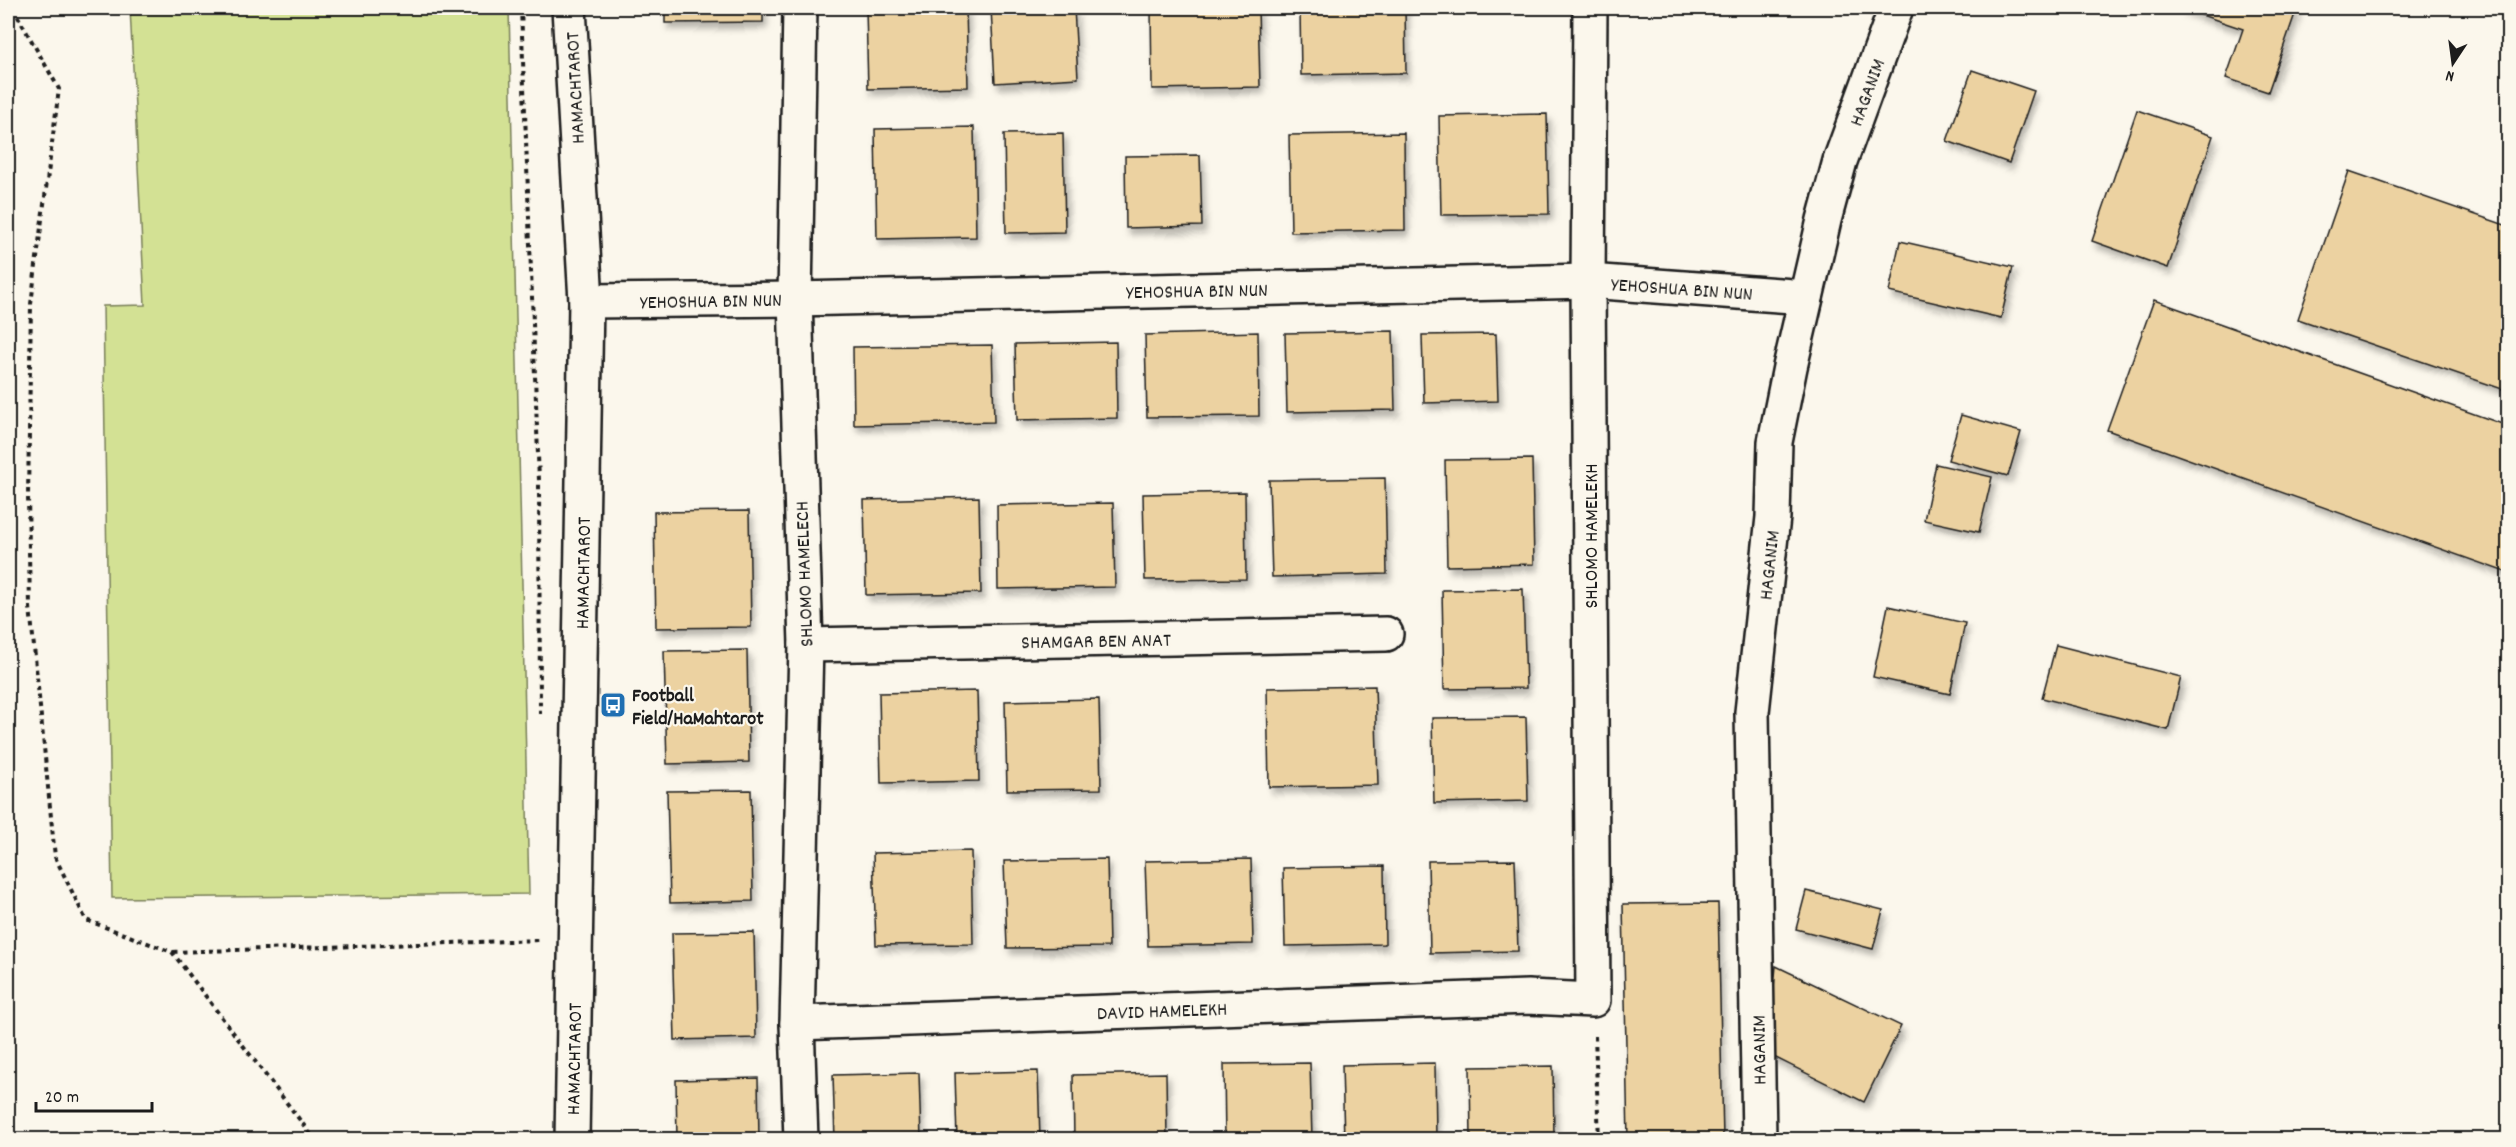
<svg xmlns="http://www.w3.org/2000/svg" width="2516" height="1147" viewBox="0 0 2516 1147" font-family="Dekko,sans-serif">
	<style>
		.pitch { fill: #d3e194; stroke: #787e58; stroke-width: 1.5 }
		.building { fill: #ecd2a1; stroke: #1c1c1c; stroke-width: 1.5; filter: url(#shadow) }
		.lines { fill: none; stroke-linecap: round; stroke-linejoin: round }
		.minor-casing { stroke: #1c1c1c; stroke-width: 38 }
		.path { stroke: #1c1c1c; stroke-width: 4; stroke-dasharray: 4.5 4.5; stroke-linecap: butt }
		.minor { stroke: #fbf7ec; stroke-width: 33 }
		.labels { text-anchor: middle; stroke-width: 4.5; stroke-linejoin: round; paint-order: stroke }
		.street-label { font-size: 20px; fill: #1c1c1c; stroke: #fbf7ec }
		.poi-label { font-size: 20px; font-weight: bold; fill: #1c1c1c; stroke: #fbf7ec; text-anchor: start }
	</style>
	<defs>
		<filter id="shadow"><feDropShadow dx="3.5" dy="6" stdDeviation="3" flood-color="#0004"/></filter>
	</defs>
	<rect width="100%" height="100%" fill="#fbf7ec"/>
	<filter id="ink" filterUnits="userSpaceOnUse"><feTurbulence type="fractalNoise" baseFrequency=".0167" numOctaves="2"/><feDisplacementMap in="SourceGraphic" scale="12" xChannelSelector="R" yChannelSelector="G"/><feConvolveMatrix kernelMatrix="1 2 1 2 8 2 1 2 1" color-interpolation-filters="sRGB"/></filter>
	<g filter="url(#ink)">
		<path class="pitch" d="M130,8H509L529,894L112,898L103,306L145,305Z"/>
		<g class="building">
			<path d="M665,8H763V22L665,23Z"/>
			<path d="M866,8H966L968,87L868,89Z"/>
			<path d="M991,8H1074L1078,78L995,83Z"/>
			<path d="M1151,8H1258L1260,87L1152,89Z"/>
			<path d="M1300,8H1405L1406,73L1301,75Z"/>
			<path d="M2181,8H2297L2268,92L2226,78L2243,29Z"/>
			<path d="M1972,70L2034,91L2009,163L1947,141Z"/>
			<path d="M2137,110L2213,136L2168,268L2092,241Z"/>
			<path d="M1547,114L1549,214L1441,215L1439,116Z"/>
			<path d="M974,127L976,237L877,239L875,129Z"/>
			<path d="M1063,133L1065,232L1006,233L1004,134Z"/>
			<path d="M1404,133L1405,230L1291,232L1289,135Z"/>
			<path d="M1200,155L1202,226L1126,228L1125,156Z"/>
			<path d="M2349,171L2508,226V391L2298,319Z"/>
			<path d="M1900,241L2013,267L2001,318L1889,292Z"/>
			<path d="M2154,300L2508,426V573L2107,430Z"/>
			<path d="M1393,331L1395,410L1287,412L1285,333Z"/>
			<path d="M1258,332L1259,416L1147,417L1145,335Z"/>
			<path d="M1496,334L1498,401L1424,403L1422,335Z"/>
			<path d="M1116,342L1117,418L1017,420L1015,344Z"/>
			<path d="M992,345L994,422L854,425L853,347Z"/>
			<path d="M1961,415L2021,432L2008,476L1948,460Z"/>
			<path d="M1532,459L1534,564L1447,566L1445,460Z"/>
			<path d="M1936,464L1992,477L1979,532L1924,520Z"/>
			<path d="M1385,478L1387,574L1272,577L1269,480Z"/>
			<path d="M1245,492L1246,579L1145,580L1143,494Z"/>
			<path d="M979,497L981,593L866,595L864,500Z"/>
			<path d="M1113,503L1115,587L998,589L997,505Z"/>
			<path d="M749,511L751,627L656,628L654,512Z"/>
			<path d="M1523,589L1526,688L1444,689L1442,590Z"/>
			<path d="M1888,606L1965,623L1950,694L1873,677Z"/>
			<path d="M2056,645L2181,677L2168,730L2042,698Z"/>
			<path d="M747,650L749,762L667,764L664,651Z"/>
			<path d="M1375,686L1378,785L1269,787L1267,688Z"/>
			<path d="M977,691L979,781L881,783L879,693Z"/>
			<path d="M1099,699L1101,789L1007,790L1005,701Z"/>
			<path d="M1526,717L1528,801L1434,803L1432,718Z"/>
			<path d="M751,790L753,901L670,903L667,791Z"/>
			<path d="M971,851L973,944L876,945L873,853Z"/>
			<path d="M1107,859L1109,947L1007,948L1004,861Z"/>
			<path d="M1251,859L1253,944L1148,946L1145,861Z"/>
			<path d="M1515,860L1518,951L1430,953L1428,861Z"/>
			<path d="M1384,866L1385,944L1285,946L1283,868Z"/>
			<path d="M1806,891L1883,910L1873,949L1796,929Z"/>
			<path d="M1718,903L1723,1140H1628L1623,904Z"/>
			<path d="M754,932L756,1038L675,1040L672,933Z"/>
			<path d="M1776,966L1901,1026L1864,1102L1768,1054Z"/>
			<path d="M1310,1063L1312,1140H1225L1224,1064Z"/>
			<path d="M1435,1063L1436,1140H1344L1342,1065Z"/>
			<path d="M1553,1066L1554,1140H1471L1470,1067Z"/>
			<path d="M1038,1071L1040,1140H957L955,1073Z"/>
			<path d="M919,1073L921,1140H835L833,1075Z"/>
			<path d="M1166,1073L1167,1140H1074L1073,1075Z"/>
			<path d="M758,1078L759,1140H677L676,1080Z"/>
		</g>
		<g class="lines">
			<g class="minor-casing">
				<g id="minor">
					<path d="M569,8L586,301L572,1140"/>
					<path d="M800,8L795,299L806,645L797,1023L801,1140"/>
					<path d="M586,301L795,299L1588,281L1806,297"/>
					<path d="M806,645L1386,634"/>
					<path d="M797,1023L1528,997L1593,1000L1588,281L1590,8"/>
					<path d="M1759,1140L1752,712L1773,517L1775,442L1790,367L1824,220L1840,161L1896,8"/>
				</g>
			</g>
			<g class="path">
				<path d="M13,8L59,89L31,304L28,496L30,607L55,857L86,920L172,952L315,1140"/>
				<path d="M521,8L539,481L540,714"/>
				<path d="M173,952L540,940"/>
				<path d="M1595,1036L1599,1140"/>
			</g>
			<use href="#minor" class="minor"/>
		</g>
	</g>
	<defs>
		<g id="bus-square" transform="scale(1.35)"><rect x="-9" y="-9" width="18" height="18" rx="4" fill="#1f6fb2" stroke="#fbf7ec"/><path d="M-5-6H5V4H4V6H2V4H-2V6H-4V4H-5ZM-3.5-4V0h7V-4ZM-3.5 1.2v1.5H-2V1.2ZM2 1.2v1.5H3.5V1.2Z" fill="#fff"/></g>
	</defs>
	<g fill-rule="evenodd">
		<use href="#bus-square" x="613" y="705"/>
	</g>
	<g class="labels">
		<g class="street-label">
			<text transform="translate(574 88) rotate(-93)" y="7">HAMACHTAROT</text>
			<text transform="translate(1866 92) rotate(-70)" y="7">HAGANIM</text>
			<text transform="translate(1682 288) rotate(4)" y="7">YEHOSHUA BIN NUN</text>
			<text transform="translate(1197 290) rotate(-1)" y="7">YEHOSHUA BIN NUN</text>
			<text transform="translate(711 300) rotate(-1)" y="7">YEHOSHUA BIN NUN</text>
			<text transform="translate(1590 536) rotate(-90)" y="7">SHLOMO HAMELEKH</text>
			<text transform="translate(1768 565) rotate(-84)" y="7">HAGANIM</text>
			<text transform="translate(582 573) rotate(-89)" y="7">HAMACHTAROT</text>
			<text transform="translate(803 574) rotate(-92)" y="7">SHLOMO HAMELECH</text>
			<text transform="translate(1096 640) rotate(-1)" y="7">SHAMGAR BEN ANAT</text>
			<text transform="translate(1162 1010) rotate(-2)" y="7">DAVID HAMELEKH</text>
			<text transform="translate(1758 1050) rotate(-91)" y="7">HAGANIM</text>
			<text transform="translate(573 1059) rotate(-89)" y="7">HAMACHTAROT</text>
		</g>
		<g class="poi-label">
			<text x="632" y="701">Football<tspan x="632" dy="23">Field/HaMahtarot</tspan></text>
		</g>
	</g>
	<rect width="2516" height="1147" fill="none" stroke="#fbf7ec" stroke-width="30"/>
	<rect x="15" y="15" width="2486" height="1117" fill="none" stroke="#1c1c1c" stroke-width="2" filter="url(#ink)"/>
	<g transform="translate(2453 63) rotate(193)" stroke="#fbf7ec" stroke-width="4.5" paint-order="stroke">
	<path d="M0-4.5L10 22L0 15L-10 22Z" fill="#1c1c1c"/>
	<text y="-9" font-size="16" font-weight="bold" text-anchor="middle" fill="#1c1c1c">N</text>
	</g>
	<path d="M36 1102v9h116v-9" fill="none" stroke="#1c1c1c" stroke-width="3"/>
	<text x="45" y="1102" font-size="18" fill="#1c1c1c" stroke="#fbf7ec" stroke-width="4.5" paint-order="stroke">20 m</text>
</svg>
